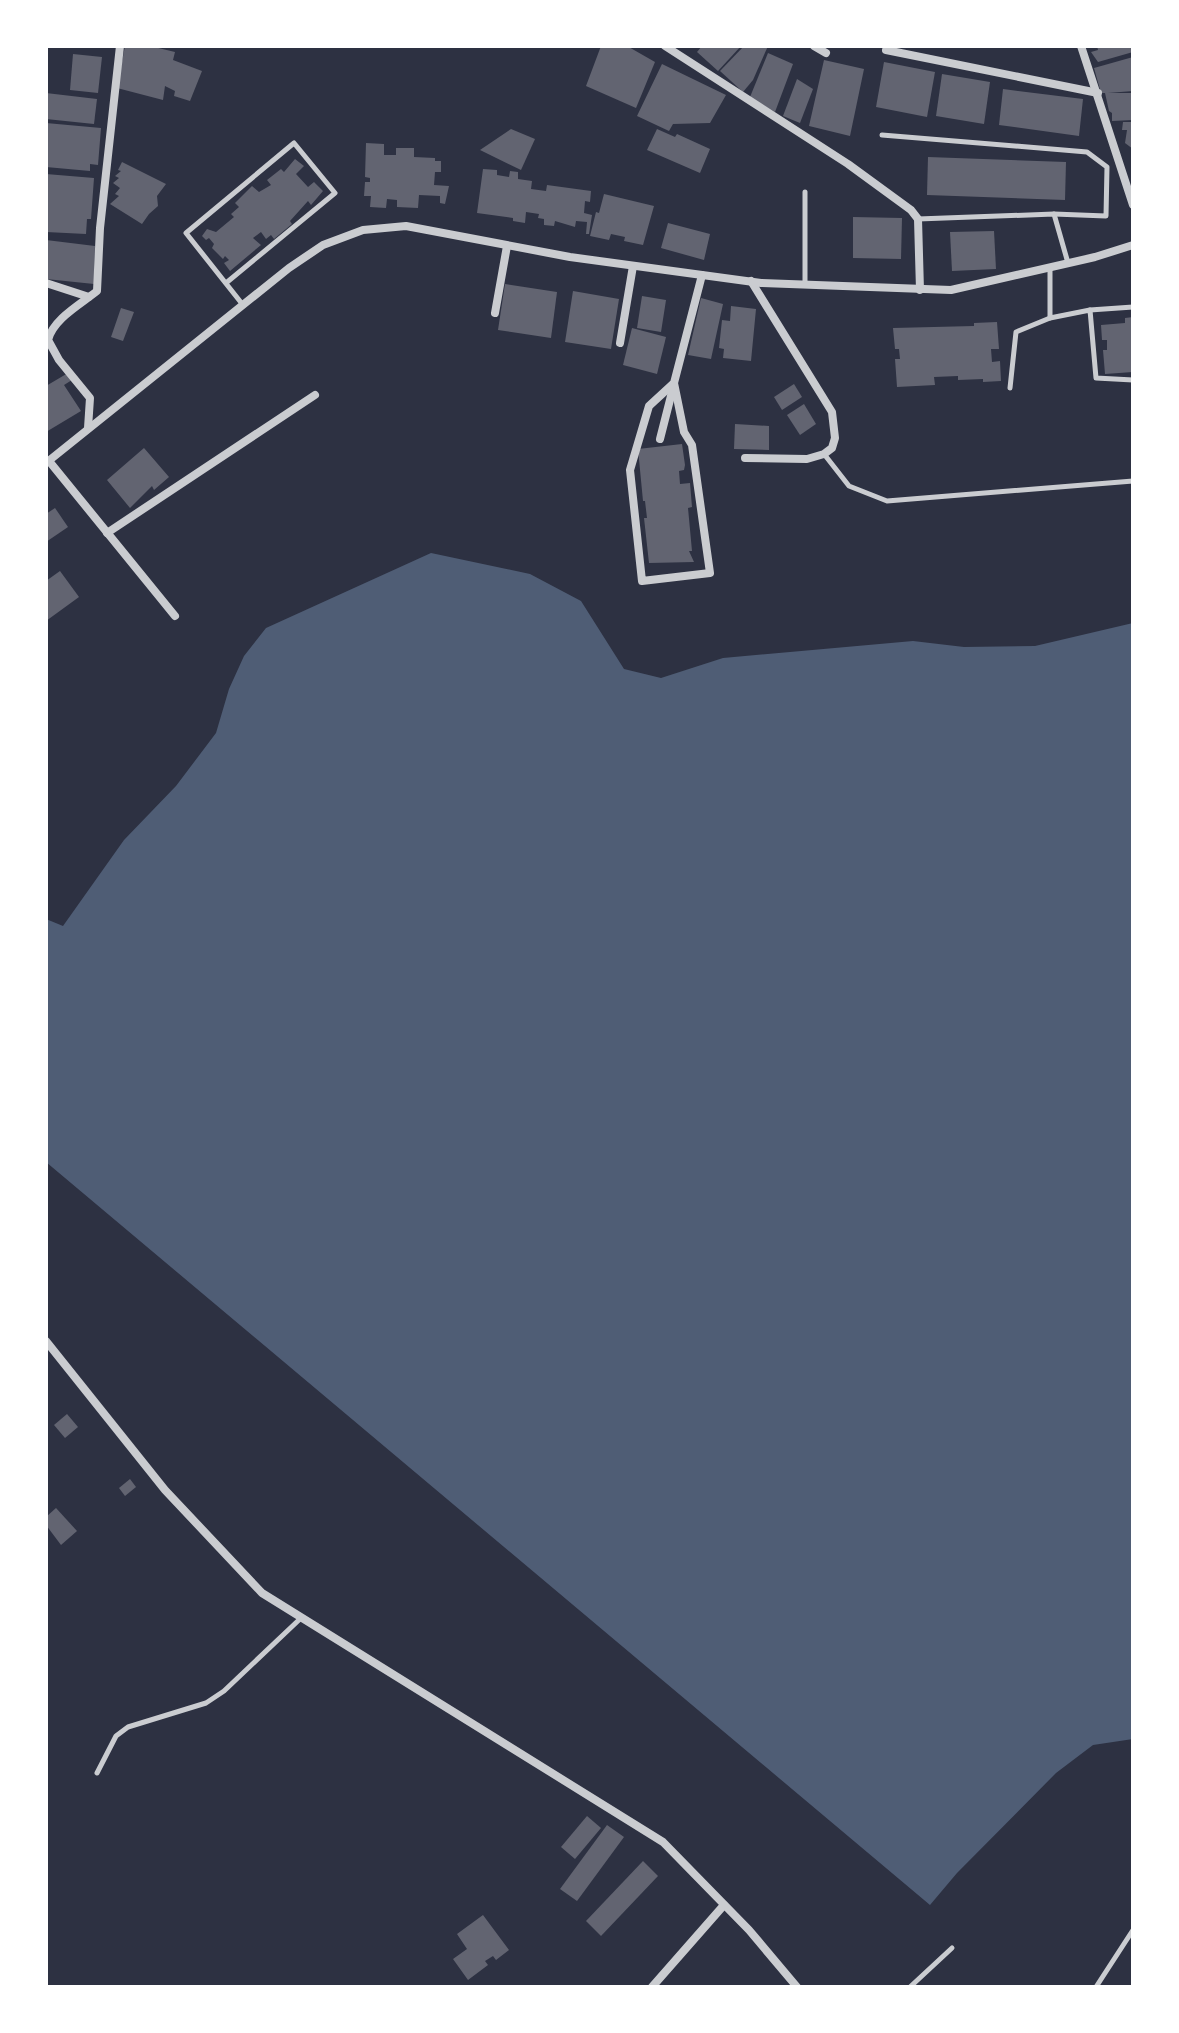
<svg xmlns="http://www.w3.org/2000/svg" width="1179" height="2033" viewBox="0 0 1179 2033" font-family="'Roboto Condensed',sans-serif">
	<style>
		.water { fill: #4f5d75 }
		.building { fill: #626471 }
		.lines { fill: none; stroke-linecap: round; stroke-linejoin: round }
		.service { stroke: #caccd0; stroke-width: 5 }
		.minor { stroke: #caccd0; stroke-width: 8 }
	</style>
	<rect width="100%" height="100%" fill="#2d3142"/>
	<path class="water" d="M431,553L530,574L581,601L624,669L661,678L723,658L913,641L964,647L1035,646L1133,623V1739L1093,1745L1056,1773L957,1873L930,1905L46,1162V919L63,926L124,840L176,786L216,733L229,689L244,656L266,628Z"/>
	<g class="building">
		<path d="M125,46H150L175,52L173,60L202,71L190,101L174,96L175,91L165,86L163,100L117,88Z"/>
		<path d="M601,46H627L655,62L636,108L586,86Z"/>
		<path d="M702,46H741L718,71L697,52Z"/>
		<path d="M744,46H768L753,80L743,92L720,71Z"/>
		<path d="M1097,46H1133V52L1098,62L1091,52L1098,50Z"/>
		<path d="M768,53L793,64L775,112L750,97Z"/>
		<path d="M73,54L102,57L98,93L70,90Z"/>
		<path d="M1133,57V91L1108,93H1133V120L1112,121V113L1109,111L1105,93H1101L1094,68Z"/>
		<path d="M824,60L864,69L850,136L809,126Z"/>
		<path d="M884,62L935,72L927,117L876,107Z"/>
		<path d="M662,64L726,95L710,123L673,124L669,131L637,116Z"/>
		<path d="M942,74L990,82L984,124L936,116Z"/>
		<path d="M797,79L813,89L800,123L783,116Z"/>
		<path d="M1003,89L1083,99L1079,136L999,125Z"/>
		<path d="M46,93L97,99L94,124L46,119Z"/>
		<path d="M1123,122H1133V149L1125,143L1127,130H1122Z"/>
		<path d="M46,123L101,128L98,165L90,164V171L46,167Z"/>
		<path d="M511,129L535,139L521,170L480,150Z"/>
		<path d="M657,129L675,137L677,134L710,149L700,173L647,150Z"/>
		<path d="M366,143L384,144V155H396V148H414V157L435,158V161H441V172H435L434,185L449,186L445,204L440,203V196L419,195L418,208L397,207V200L387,199L386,208L370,207L371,196H364L365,182H370V178L365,177Z"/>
		<path d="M928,157L1066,162L1065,200L927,195Z"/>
		<path d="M295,159L304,166L296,174L308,187L314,182L323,191L311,205L308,201L290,221L292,224L274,239L271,235L266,239L261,232L253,238L261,245L230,271L224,263L229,260L225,256L223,259L212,248L214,244L209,238L206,240L202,236L207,229L216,232L234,217L231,214L239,207L235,203L252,186L259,192L271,185L267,180L281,169L284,172Z"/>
		<path d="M122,162L166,184L157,196L158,206L149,214L142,224L110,204L119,196L115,194L120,188L113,183L119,178L115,176L121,171L118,170Z"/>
		<path d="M483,169L497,170V175L509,177L510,171L518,172V179L532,181L531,189L546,191L547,185L591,191L590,202L585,201L584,213L592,215L589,234H586L587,222L576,221L575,227L555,221L554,226L544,225V219L538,218L539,214L526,212L525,223L513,221V218L477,213Z"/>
		<path d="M46,174L94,178L91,219H87L86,234L46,232Z"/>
		<path d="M604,194L654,206L643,245L624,241L625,237L611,234L609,240L590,236L596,212L599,213Z"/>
		<path d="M853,217L902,218L901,259L853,258Z"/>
		<path d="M668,223L710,234L704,260L661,248Z"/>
		<path d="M994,231L996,269L952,271L950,232Z"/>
		<path d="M46,240L95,246L94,284L46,279Z"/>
		<path d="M505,284L557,292L551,338L498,330Z"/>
		<path d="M573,291L619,299L611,349L565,342Z"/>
		<path d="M642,296L666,300L661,332L637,328Z"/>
		<path d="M701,298L723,304L711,359L688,355Z"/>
		<path d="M731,306L756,309L751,361L723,358L724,349L719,348L722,320L730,321Z"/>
		<path d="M121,308L134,312L123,341L111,337Z"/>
		<path d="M1133,317V372L1105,374L1103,350H1107V340H1102L1101,325L1125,323V318Z"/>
		<path d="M997,322L999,349H991L992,362L1000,361L1001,381L983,382V379L958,380V376L934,377L935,385L897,387L895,359H900L899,349H895L893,328L974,326V323Z"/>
		<path d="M632,328L666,337L657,374L623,365Z"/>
		<path d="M68,373L72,380L64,385L81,411L46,432V386Z"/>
		<path d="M794,384L802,397L782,410L774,397Z"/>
		<path d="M804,404L816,424L800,435L787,415Z"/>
		<path d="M735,424L769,426V450L734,449Z"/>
		<path d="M682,444L685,465L684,470L679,471L680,484L690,483L692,507L688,508L692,551H689L694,562L649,563L644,518H647L645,501H643L638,449Z"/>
		<path d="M144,448L169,477L154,490L152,486L130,508L107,480Z"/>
		<path d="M55,508L68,527L46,542V514Z"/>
		<path d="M60,571L79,597L46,621V581Z"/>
		<path d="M67,1414L78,1427L65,1438L54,1425Z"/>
		<path d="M130,1479L136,1487L125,1496L119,1488Z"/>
		<path d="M56,1508L77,1531L61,1545L46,1525V1517Z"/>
		<path d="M587,1816L601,1828L575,1859L561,1847Z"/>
		<path d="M607,1825L624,1837L577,1901L560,1889Z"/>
		<path d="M643,1861L658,1876L601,1936L586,1921Z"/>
		<path d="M483,1915L509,1950L496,1960L493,1956L485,1961L488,1965L468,1980L453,1959L467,1949L457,1934Z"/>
	</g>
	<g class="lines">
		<g class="service">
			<path d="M882,135L1087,152L1107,167L1106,216L1054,214"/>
			<path d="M805,192V284"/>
			<path d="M918,219L1054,214L1068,263"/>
			<path d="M1050,268V318L1090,310L1096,378L1133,380"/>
			<path d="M226,283L335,193L294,143L186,233L243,305"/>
			<path d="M1090,310L1133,307"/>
			<path d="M1010,388L1016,332L1050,318"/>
			<path d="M824,454L849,486L887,501L1133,481"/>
			<path d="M97,1773L116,1736L128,1727L206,1703L224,1691L301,1618"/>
			<path d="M910,1987L952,1948"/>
			<path d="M1096,1987L1133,1930"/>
		</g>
		<g class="minor">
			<path d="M665,46L848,164L911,210L918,219L920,290"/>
			<path d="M814,46L826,53"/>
			<path d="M1081,46L1133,205"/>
			<path d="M886,50L1098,93"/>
			<path d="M46,283L89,297"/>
			<path d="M495,313L507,246"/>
			<path d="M620,343L633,266"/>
			<path d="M674,383L684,432L692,445L710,573L642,581L630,470L649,406L674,383L702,275"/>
			<path d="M88,428L90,398L59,360L48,340C53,319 81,304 97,291L100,228L120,46"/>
			<path d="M660,439L673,388"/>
			<path d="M745,458L807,459L824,454L832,448L835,438L832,412L751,281"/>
			<path d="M49,461L175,616"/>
			<path d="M46,463L289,268L323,245L363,230L406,226L570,257L761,283L951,290L1095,257L1133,245"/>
			<path d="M107,533L315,395"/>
			<path d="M46,1341L165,1490L262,1593L663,1842L749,1930L797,1987"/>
			<path d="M652,1987L724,1905"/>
		</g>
	</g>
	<rect width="1179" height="2033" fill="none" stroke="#ffffff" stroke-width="96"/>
</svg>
